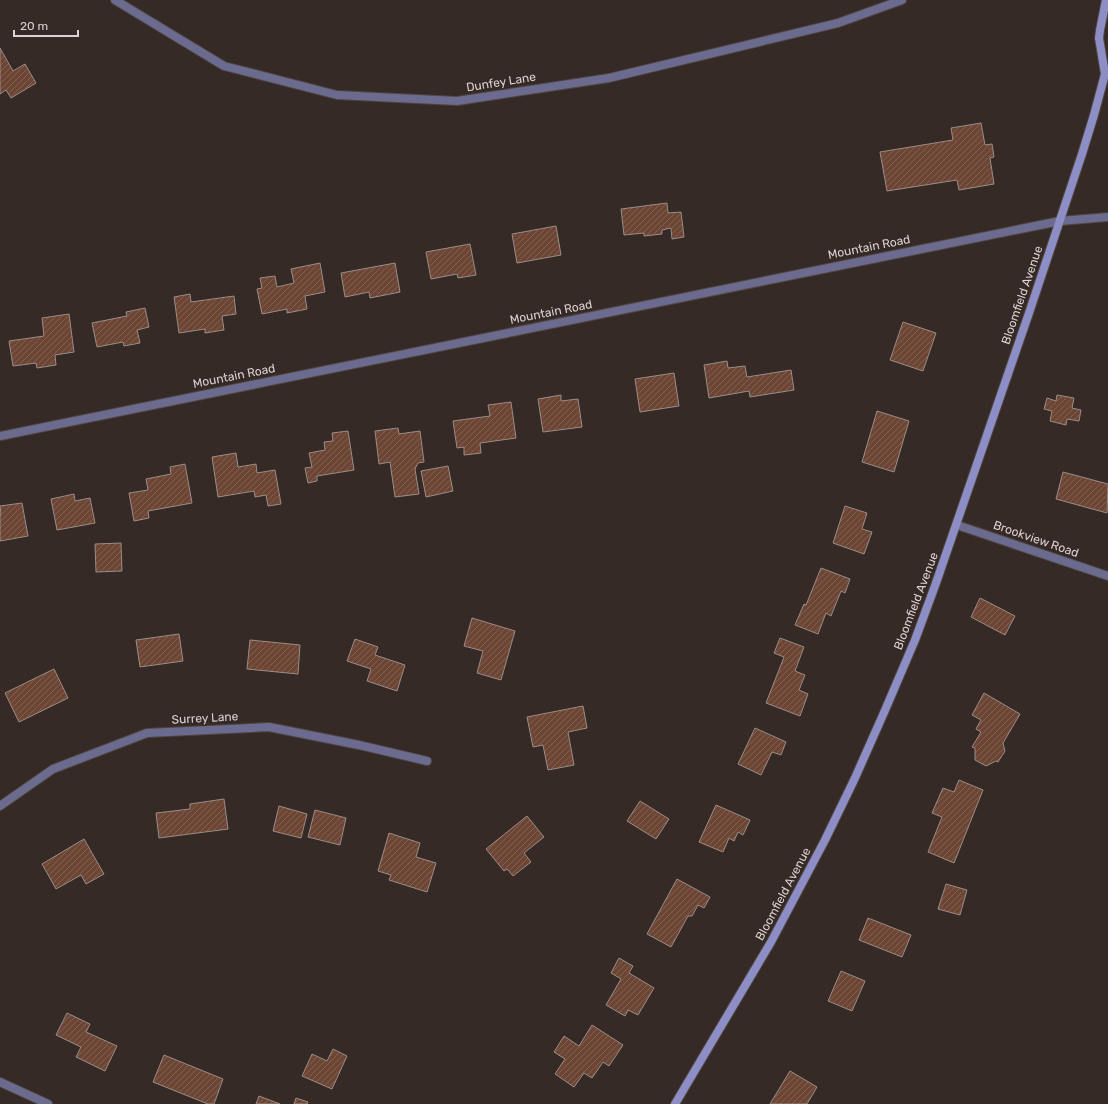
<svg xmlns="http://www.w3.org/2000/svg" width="1108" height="1104" viewBox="0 0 1108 1104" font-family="Rubik,sans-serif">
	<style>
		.building { fill: url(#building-hatch); stroke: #9b8d87 }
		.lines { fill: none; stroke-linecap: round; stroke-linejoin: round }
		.minor-casing { stroke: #504541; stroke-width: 10 }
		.tertiary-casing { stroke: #504541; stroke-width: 10 }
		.secondary-casing { stroke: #504541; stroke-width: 10 }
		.minor { stroke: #6a6b8e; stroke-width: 8 }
		.tertiary { stroke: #6a6b8e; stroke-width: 8 }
		.secondary { stroke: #8c8ec5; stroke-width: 8 }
		.labels { text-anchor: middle; stroke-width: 3; stroke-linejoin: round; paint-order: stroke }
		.street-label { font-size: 12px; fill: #d9d2cf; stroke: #362a26 }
	</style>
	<defs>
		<pattern id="building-hatch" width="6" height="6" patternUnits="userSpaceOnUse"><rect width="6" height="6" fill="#6c4534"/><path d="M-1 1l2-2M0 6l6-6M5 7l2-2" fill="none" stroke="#805f50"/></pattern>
	</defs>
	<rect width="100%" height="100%" fill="#362a26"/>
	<g class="building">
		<path d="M0,48L13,71L25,64L36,83L11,98L6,90L0,94Z"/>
		<path d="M981,123L985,145L992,144L994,157L990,158L994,184L959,190L957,180L887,191L880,152L953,140L951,128Z"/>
		<path d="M667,203L668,213L681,212L684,237L672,239L671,228L662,230V234L644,236V233L624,235L621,209Z"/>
		<path d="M556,226L561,255L517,263L512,234Z"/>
		<path d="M470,244L476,275L458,278L457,274L431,279L426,252Z"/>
		<path d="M320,263L325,292L305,296L307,309L287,313V309L262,314L257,289L262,288L260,278L275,276L277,287L294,283L291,269Z"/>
		<path d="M395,263L400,292L370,298L369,292L345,297L341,273Z"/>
		<path d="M190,294L191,302L234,296L236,314L222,316L224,330L205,333V329L179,333L174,297Z"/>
		<path d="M145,308L149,327L137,330L140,343L124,346L123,342L97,347L92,323L127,316L126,312Z"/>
		<path d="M69,314L74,352L55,355L56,365L37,368L36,363L13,366L9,341L44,336L42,318Z"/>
		<path d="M903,322L936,333L923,371L890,360Z"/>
		<path d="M727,361L728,368L745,366L747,377L791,370L794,390L750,397L749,391L709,398L704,365Z"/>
		<path d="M674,373L679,406L640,412L635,379Z"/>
		<path d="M561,395V401L578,399L582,427L543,432L538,399Z"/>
		<path d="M1057,395L1074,398L1072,408L1081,410L1079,421L1067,419L1066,425L1050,421L1052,411L1044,409L1047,398L1056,401Z"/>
		<path d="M511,402L516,438L480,443L481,453L464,455V447L457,448L453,421L490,416L488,405Z"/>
		<path d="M877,411L909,421L894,472L862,462Z"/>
		<path d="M398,428L399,434L420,431L424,462L418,463L415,469L419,494L395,497L390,462L379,464L375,431Z"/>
		<path d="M348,431L354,470L317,476V481L308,483L305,468L312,467L309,453L325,450L324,442L333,441L332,433Z"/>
		<path d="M236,453L238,467L256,464L257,473L275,470L281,504L268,506L266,495L255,497L254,491L218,497L212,457Z"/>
		<path d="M185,464L192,503L148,511L149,518L134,521L129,493L148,490L146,479L171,474L170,467Z"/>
		<path d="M448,466L453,491L426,497L421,471Z"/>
		<path d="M1063,472L1108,484L1107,513L1056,499Z"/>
		<path d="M74,494L75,501L90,498L95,523L57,530L51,499Z"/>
		<path d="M22,503L28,536L0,541V515H1L0,506Z"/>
		<path d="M845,506L867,513L862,529L872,532L864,554L833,543Z"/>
		<path d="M121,543L122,571L96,572L95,544Z"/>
		<path d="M821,568L850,579L845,593L841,591L831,616L826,613L818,634L795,625L804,604L806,605Z"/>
		<path d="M980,598L1015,616L1005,635L971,617Z"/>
		<path d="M472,618L515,631L501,680L477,673L483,651L464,646Z"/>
		<path d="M179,634L183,661L140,667L136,640Z"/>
		<path d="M780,638L804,647L795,671L805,675L799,690L808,694L800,716L766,703L784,657L774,653Z"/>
		<path d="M355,639L378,647L375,655L405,665L397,691L367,681L371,669L347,661Z"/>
		<path d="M250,640L300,645L298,674L247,669Z"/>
		<path d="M54,669L68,698L19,722L5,693Z"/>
		<path d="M984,693L1020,714L1003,743L1005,751L998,762L996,761L986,766L975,760V748L972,747L981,732L976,729L981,720L972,715Z"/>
		<path d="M583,706L587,728L568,732L574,765L548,770L543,745L533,747L527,717Z"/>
		<path d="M755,728L786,742L781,755L772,752L761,775L738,764Z"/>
		<path d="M959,780L983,790L954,863L928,852L942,817L932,813L943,788L954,792Z"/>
		<path d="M224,799L228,829L159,838L156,813L190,809V804Z"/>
		<path d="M640,801L669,819L656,839L627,821Z"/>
		<path d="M716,805L750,820L743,835L738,832L734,841L729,838L723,852L699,842Z"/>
		<path d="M279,806L307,814L301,838L273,831Z"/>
		<path d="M315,810L346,818L340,845L308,837Z"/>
		<path d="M527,816L544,837L524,853L531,862L513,876L507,869L504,871L486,849Z"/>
		<path d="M389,833L420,843L416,857L436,863L427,892L389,880L391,875L378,871Z"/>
		<path d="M84,839L104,874L86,884L81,875L56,889L42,864Z"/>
		<path d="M677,879L710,897L704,908L698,905L692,916H688L671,947L647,934Z"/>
		<path d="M946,884L967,890L960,915L938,909Z"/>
		<path d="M868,918L911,935L902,957L859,940Z"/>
		<path d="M619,958L633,966L629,973L654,988L638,1015L628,1010L625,1016L606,1005L621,979L611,973Z"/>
		<path d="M841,971L865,981L852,1011L828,1001Z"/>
		<path d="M67,1013L90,1024L86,1032L117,1046L105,1071L76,1057L81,1047L56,1035Z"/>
		<path d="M592,1025L623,1045L609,1066L603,1062L592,1078L584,1073L574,1087L555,1074L565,1059L554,1052L564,1036L579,1046Z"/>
		<path d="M333,1049L347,1056L332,1089L302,1076L312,1054L327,1061Z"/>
		<path d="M164,1055L223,1079L214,1104H208L153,1082Z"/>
		<path d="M790,1071L817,1087L807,1104H770Z"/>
		<path d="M259,1096L280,1104H256Z"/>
		<path d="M296,1098L308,1102L307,1104H294Z"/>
	</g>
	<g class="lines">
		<g class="minor-casing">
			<g id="minor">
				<path d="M115,0L224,66L337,95L457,101L609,78L838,23L902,0"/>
				<path d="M0,436L1060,221"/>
				<path d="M957,525L1108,576"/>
				<path d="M0,806L53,769L147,733L269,727L359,745L427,761"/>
				<path d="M0,1082L48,1104"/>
			</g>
		</g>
		<g class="tertiary-casing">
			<path id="tertiary" d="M1060,221L1108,217"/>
		</g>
		<g class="secondary-casing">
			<path id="secondary" d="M675,1104L771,942L825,840L855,778L886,708L915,640L936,583L1029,313L1082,154L1094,115L1105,74L1099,38L1100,30L1106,0"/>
		</g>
		<use href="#minor" class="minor"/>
		<use href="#tertiary" class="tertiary"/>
		<use href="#secondary" class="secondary"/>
	</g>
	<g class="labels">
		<g class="street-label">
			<text transform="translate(501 82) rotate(-9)" y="4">Dunfey Lane</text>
			<text transform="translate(869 247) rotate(-11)" y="4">Mountain Road</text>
			<text transform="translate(1022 295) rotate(-71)" y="4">Bloomfield Avenue</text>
			<text transform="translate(551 312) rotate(-11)" y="4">Mountain Road</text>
			<text transform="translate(234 376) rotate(-11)" y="4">Mountain Road</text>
			<text transform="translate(1036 539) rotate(19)" y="4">Brookview Road</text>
			<text transform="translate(916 601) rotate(-69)" y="4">Bloomfield Avenue</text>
			<text transform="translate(205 718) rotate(-3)" y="4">Surrey Lane</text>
			<text transform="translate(783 894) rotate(-62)" y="4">Bloomfield Avenue</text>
		</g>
	</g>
	<path d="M14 30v6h64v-6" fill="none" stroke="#d9d2cf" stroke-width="2"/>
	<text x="20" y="30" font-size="12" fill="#d9d2cf" stroke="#362a26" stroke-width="3" paint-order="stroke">20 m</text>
</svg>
